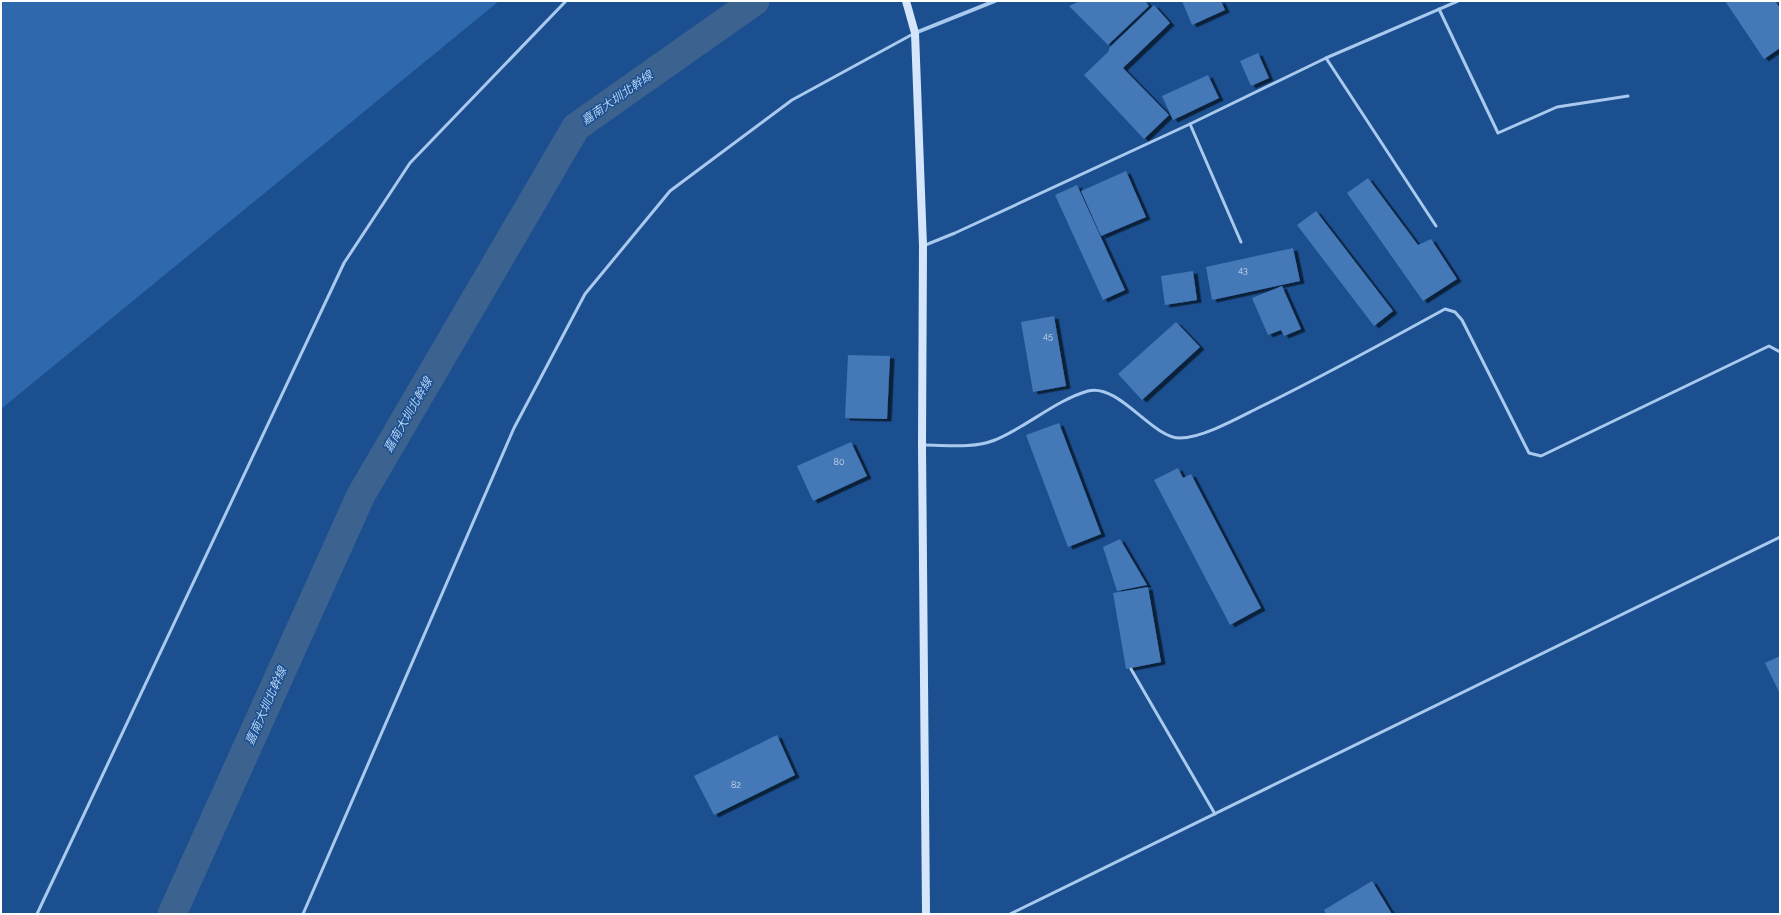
<svg xmlns="http://www.w3.org/2000/svg" width="1781" height="915" viewBox="0 0 1781 915" font-family="Raleway,'Noto Sans TC',sans-serif">
	<style>
		.green { fill: #2e69ad }
		.lines { fill: none; stroke-linecap: round; stroke-linejoin: round }
		.canal { stroke: #3c6290; stroke-width: 29 }
		.building { fill: #4478b7; filter: url(#shadow) }
		.service { stroke: #a9c9ee; stroke-width: 3 }
		.minor { stroke: #a9c9ee; stroke-width: 4 }
		.secondary { stroke: #d6e6fa; stroke-width: 8 }
		.labels { text-anchor: middle; stroke-width: 3; stroke-linejoin: round; paint-order: stroke }
		.number-label { font-size: 9px; fill: #d0dded }
		.water-label { font-size: 12px; font-style: italic; fill: #b5d3f5; stroke: #1b4f8f }
	</style>
	<defs>
		<filter id="shadow"><feDropShadow dx="4.5" dy="2.5" stdDeviation="0" flood-color="#0009"/></filter>
	</defs>
	<rect width="100%" height="100%" fill="#1b4f8f"/>
	<path class="green" d="M1,1H499L1,409Z"/>
	<g class="lines">
		<path class="canal" d="M172,914L361,495L576,127L755,1"/>
	</g>
	<g class="building">
		<path d="M1080,1H1145L1149,6L1108,45L1069,6Z"/>
		<path d="M1182,1H1221L1225,10L1192,25Z"/>
		<path d="M1725,1H1775L1780,8V48L1764,59Z"/>
		<path d="M1154,5L1170,23L1123,68L1169,115L1144,139L1084,75L1108,52L1110,47Z"/>
		<path d="M1258,53L1269,78L1251,86L1240,61Z"/>
		<path d="M1208,75L1219,98L1173,120L1162,96Z"/>
		<path d="M1126,171L1146,217L1101,236L1081,191Z"/>
		<path d="M1368,178L1418,245L1431,239L1457,279L1423,301L1347,193Z"/>
		<path d="M1077,185L1125,290L1103,300L1055,195Z"/>
		<path d="M1316,211L1393,311L1374,326L1297,225Z"/>
		<path d="M1293,248L1300,281L1212,300L1206,267Z"/>
		<path d="M1193,271L1197,300L1165,305L1161,276Z"/>
		<path d="M1282,286L1301,329L1284,336L1281,330L1268,335L1252,298Z"/>
		<path d="M1054,316L1066,386L1033,392L1021,322Z"/>
		<path d="M1176,322L1200,347L1142,400L1118,374Z"/>
		<path d="M848,355L890,356L887,419L845,418Z"/>
		<path d="M1059,423L1101,534L1068,547L1026,435Z"/>
		<path d="M851,442L867,476L813,501L797,466Z"/>
		<path d="M1178,468L1183,478L1191,474L1261,608L1230,625L1154,480Z"/>
		<path d="M1120,539L1147,585L1117,591L1103,547Z"/>
		<path d="M1148,587L1161,662L1126,669L1113,593Z"/>
		<path d="M1780,656V694L1765,663Z"/>
		<path d="M777,735L795,775L714,815L694,776Z"/>
		<path d="M1372,881L1392,914H1326L1324,910Z"/>
	</g>
	<g class="lines">
		<g class="service">
			<path d="M1439,9L1498,133L1557,107L1628,96"/>
			<path d="M1326,58L1436,226"/>
			<path d="M1190,124L1241,242"/>
			<path d="M923,246L955,233L1190,124L1326,58L1458,1"/>
			<path d="M923,445C946,445 972,449 995,440C1025,428 1056,400 1088,391C1119,383 1152,438 1180,438C1202,438 1238,418 1258,408C1322,377 1383,343 1445,309L1455,312L1462,320L1529,453L1541,456L1769,346L1780,352"/>
			<path d="M1131,669L1215,814"/>
			<path d="M37,914L344,263L410,163L566,1"/>
			<path d="M303,914L514,428L585,294L670,191L792,100L913,34"/>
			<path d="M1010,914L1780,537"/>
		</g>
		<path class="minor" d="M915,33L995,1"/>
		<path class="secondary" d="M906,1L915,33L923,246L922,445L926,914"/>
	</g>
	<g class="labels">
		<g class="number-label">
			<text x="1243" y="273">43</text>
			<text x="1048" y="339">45</text>
			<text x="839" y="465">80</text>
			<text x="736" y="788">82</text>
		</g>
		<g class="water-label">
			<text transform="translate(617 98) rotate(-35)" y="4">嘉南大圳北幹線</text>
			<text transform="translate(408 415) rotate(-60)" y="4">嘉南大圳北幹線</text>
			<text transform="translate(266 706) rotate(-66)" y="4">嘉南大圳北幹線</text>
		</g>
	</g>
	<rect width="1781" height="915" fill="none" stroke="#ffffff" stroke-width="4"/>
</svg>
